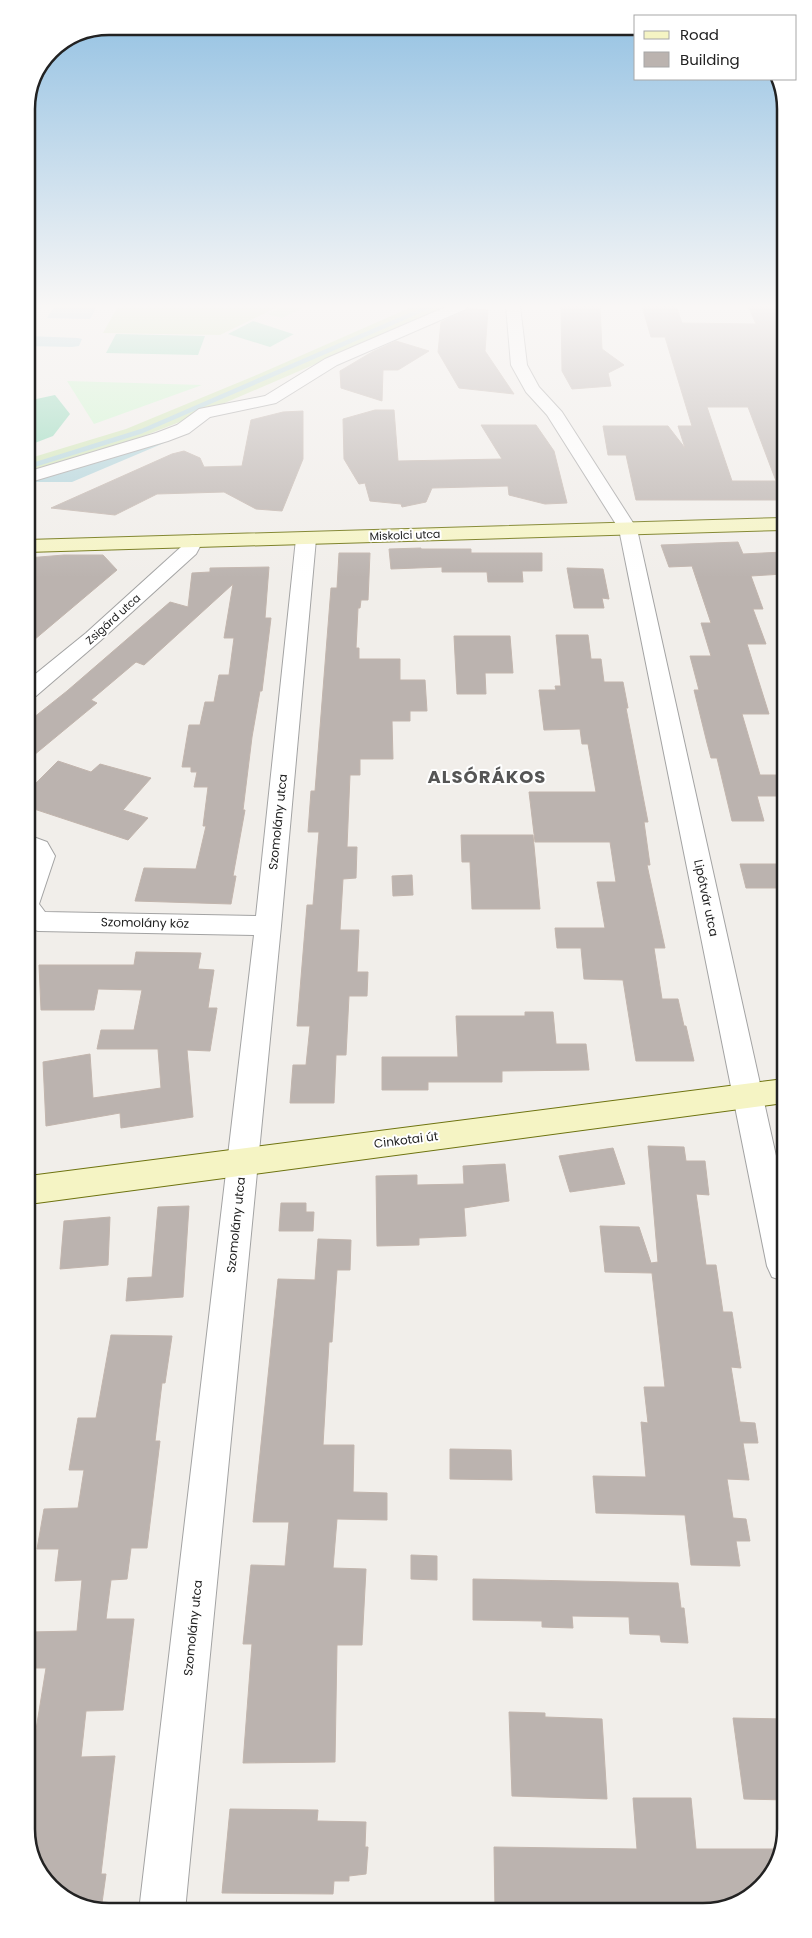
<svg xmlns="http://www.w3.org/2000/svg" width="812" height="1938" viewBox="0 0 812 1938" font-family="Poppins,sans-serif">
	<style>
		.grass { fill: #d0e6b5 }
		.park { fill: #ccf6cd }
		.pitch { fill: #90d8b8 }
		.water { fill: #afd3da }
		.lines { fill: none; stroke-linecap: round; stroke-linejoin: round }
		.stream { stroke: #afd3da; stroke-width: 4.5 }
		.building { fill: #bbb3af; stroke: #c2b5ad; fill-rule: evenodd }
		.street-casing { stroke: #a3a3a3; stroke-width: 2 }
		.secondary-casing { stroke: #6e730f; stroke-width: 2 }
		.street { fill: #fff; fill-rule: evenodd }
		.secondary { fill: #f5f4c4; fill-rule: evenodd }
		.labels { text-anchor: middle; stroke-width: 4; stroke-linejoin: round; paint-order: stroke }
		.far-street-label { font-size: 11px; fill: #222; stroke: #fff }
		.street-label { font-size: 12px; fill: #222; stroke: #fff }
		.district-label { font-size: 18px; font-weight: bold; letter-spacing: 1px; fill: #555; stroke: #fff }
		.rim { fill: none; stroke: #222; stroke-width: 2.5 }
	</style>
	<rect width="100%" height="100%" fill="#f1eeea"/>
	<g class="grass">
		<path d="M118,306H280L220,335L103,333Z"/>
		<path d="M414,306H450L190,418L123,444L27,473V459L126,429L259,374Z"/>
	</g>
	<g class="park">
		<path d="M283,306L303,308L282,318L267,314Z"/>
		<path d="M67,381L202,385L94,424Z"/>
	</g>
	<g class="pitch">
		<path d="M253,321L293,334H294L270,347L228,334Z"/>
		<path d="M116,334L205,336L198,355L106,353Z"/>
		<path d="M55,395L70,414L53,436L27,446V401Z"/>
	</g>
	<g class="water">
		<path d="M27,306H97L90,319L47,318L54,307H46L27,312Z"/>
		<path d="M28,336L78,338L82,339L79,346L72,347L27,346Z"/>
		<path d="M160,440L164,443L72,482H35L30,480Z"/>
	</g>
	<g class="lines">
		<path class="stream" d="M27,467L142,431L431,306"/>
	</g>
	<g class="building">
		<path d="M561,306H600L602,349L624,365L608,373L611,386L572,389L562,371Z"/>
		<path d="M642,306H676L682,323L756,324L748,306H782V500H636L626,455H608L603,426H668L685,448L678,426H692L665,337H651ZM707,407H748L776,481H732Z"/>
		<path d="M468,309L488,310L485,351L514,394L459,388L438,352L441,322Z"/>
		<path d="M396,341L429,351L398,370H383L382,401L341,388L340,371L372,352Z"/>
		<path d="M375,410H394L398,461L502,459L481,425H536L554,451L567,503L545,504L509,495L508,486L432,488L426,502L402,507L401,504L370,501L365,483L359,484L344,459L343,419Z"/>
		<path d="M303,411V459L282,511L256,509L224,492L157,494L115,515L51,508L172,454L184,451L200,458L204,467L242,466L251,420L283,412Z"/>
		<path d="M738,542L743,554L783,552V574L751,576L763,609H753L766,644H747L769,714H742L760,775H783V796H757L764,821H732L717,758H711L707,743L694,690H699L690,656H711L701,623H711L692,566L669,567L661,545Z"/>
		<path d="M421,548V549H471V553H542V571H522L523,582H488L487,572H442V567L391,569L389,549Z"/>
		<path d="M339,553H370L368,600H361L360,608H358L356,648H359V659H400V680H425L427,711H410V721H392L393,759H360V775H350L347,847H357L356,878L343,879L340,930H359L357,972H368L367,996H349L346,1055H336L334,1103H290L293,1065H306L310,1026H297L307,905H313L319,832H308L311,791H315L331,588H337Z"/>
		<path d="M64,555H103L117,570L28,645L27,558Z"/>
		<path d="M269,567L265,618H271L262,691H260L252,737L243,810H245L233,876H236L231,904L135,901L144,868L196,869L206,826H203L208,787H194L197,772H191V767H182L189,725H200L205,702H214L219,675H229L234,638H224L233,584L144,665L136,662L91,700L97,703L28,760V722L67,691L170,602L188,607L192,573L210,572V568Z"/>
		<path d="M567,568L603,569L609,599L602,598L604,608H574Z"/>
		<path d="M556,635H588L591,659H601L604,682H623L628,708H626L648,822H644L650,865H647L665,948H654L662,999H678L684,1026H686L694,1061H636L623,980L584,979L581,948H557L555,928H605L597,882H616L610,842H535L529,792H596L588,744H582L580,729L544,730L539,690H556L555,686H561Z"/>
		<path d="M454,636H510L513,673H485L486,694H457Z"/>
		<path d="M58,761L91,772L100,764L151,778L123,810L148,818L128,840L28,807V791Z"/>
		<path d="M461,835H533L540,909H472L470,862H462Z"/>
		<path d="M740,864H783V888H746Z"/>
		<path d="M412,875L413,895L393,896L392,876Z"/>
		<path d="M136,952L201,953L198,969L214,970L208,1008H217L210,1051L187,1050L193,1117L121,1128L120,1113L46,1126L43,1062L90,1054L93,1098L161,1088L158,1049H97L101,1030H134L142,990L98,989L94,1010H41L39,965H134Z"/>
		<path d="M525,1012H553L556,1044H586L589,1070L502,1071V1082H428V1090H382V1057H458L456,1016H525Z"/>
		<path d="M648,1146L684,1147L686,1161H705L709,1195L696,1194L706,1265H716L723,1312H732L741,1368L731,1367L740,1422L755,1423L758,1443H743L749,1480L727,1479L733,1518L746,1519L750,1541H736L740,1566L691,1565L685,1515L596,1513L593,1476L646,1477L641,1422L648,1423L644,1387H665L652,1273L605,1272L600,1226L639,1227L651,1263L658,1262Z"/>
		<path d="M613,1148L625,1184L570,1192L559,1156Z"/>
		<path d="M505,1164L509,1201L464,1208L466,1236L419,1238V1245L377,1246L376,1176L417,1175V1185L464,1184L463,1166Z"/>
		<path d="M281,1203H306V1212H314L313,1231H279Z"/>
		<path d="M189,1206L183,1297L126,1301L128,1278L152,1277L158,1207Z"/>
		<path d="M110,1217L108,1265L60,1269L64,1221Z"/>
		<path d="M318,1239L351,1240L350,1270H337L332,1342H329L323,1445H354L353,1492L387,1493V1520L337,1519L333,1568L366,1569L362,1645H337L335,1762L243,1763L252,1644H243L251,1565L285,1566L289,1522H253L278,1279L315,1280Z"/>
		<path d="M111,1335L172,1336L165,1383H162L155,1441H160L147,1548H131L127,1579L111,1580L106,1619H134L123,1710L86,1711L81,1757L115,1756L101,1874H106L101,1910L58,1894L31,1855L30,1742H34L46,1668H30V1632L77,1631L82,1580L55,1581L59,1549H37L44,1509L78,1508L84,1470H69L78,1418H96Z"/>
		<path d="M450,1449L511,1450L512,1480L450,1479Z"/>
		<path d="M411,1555L437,1556V1580L411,1579Z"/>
		<path d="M473,1579L678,1583L681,1608H684L688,1643L661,1642L660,1635L630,1634L629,1617L572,1616L573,1628L542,1627V1621L473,1620Z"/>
		<path d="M509,1712L545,1713V1717L602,1719L607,1799L512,1796Z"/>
		<path d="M733,1718L785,1719L786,1800L744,1799Z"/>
		<path d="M633,1798H691L696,1849H779L769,1879L729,1907L495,1909L494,1847L637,1849Z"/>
		<path d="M230,1809L318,1810L317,1821L366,1822L365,1847H368L366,1874L349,1876V1881H334L333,1894L222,1893Z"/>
	</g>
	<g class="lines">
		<g class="street-casing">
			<g id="street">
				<path d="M448,306H468L466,309L337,365L276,403L210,417L189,433L168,441L27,483V472L156,433L177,425L199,409L265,396L325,359Z"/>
				<path d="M506,306H520L527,365L539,387L562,412L637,529L784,1192V1281L772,1277L767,1266L619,529L547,415L526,392L511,365Z"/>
				<path d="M306,533L313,535L316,539L281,926L185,1911H139L254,935L38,931L29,928L28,835L47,842L55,856L39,904L45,912L256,916L296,539L299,535Z"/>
				<path d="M193,535L200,537L203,541L196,554L100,641L36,696L28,698V680L86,633L181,547L186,537Z"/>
			</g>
		</g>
		<g class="secondary-casing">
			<g id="secondary">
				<path d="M783,518V530L27,552V540Z"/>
				<path d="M784,1079V1103L29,1204V1176Z"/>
			</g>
		</g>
		<use href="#street" class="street"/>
		<use href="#secondary" class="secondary"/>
	</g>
	<linearGradient id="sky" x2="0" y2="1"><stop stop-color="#91c0e2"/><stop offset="0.53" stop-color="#f9f7f6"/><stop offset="1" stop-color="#f9f7f6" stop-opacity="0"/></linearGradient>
	<rect width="812" height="578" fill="url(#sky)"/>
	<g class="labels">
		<g class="far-street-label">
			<text transform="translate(405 535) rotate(-2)" y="4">Miskolci utca</text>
			<text transform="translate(113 619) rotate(-42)" y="4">Zsigárd utca</text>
		</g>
		<g class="street-label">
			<text transform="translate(278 822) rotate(-84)" y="4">Szomolány utca</text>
			<text transform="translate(706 898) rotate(78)" y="4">Lipótvár utca</text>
			<text transform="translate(145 923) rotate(1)" y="4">Szomolány köz</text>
			<text transform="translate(406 1140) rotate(-7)" y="4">Cinkotai út</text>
			<text transform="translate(236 1225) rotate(-84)" y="4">Szomolány utca</text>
			<text transform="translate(193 1628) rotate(-84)" y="4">Szomolány utca</text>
		</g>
		<g class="district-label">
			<text x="487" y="783">ALSÓRÁKOS</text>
		</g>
	</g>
	<path d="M0 0H812V1938H0ZM109 35H703A74 74 0 0 1 777 109V1829A74 74 0 0 1 703 1903H109A74 74 0 0 1 35 1829V109A74 74 0 0 1 109 35Z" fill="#fff" fill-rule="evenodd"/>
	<path class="rim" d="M109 35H703A74 74 0 0 1 777 109V1829A74 74 0 0 1 703 1903H109A74 74 0 0 1 35 1829V109A74 74 0 0 1 109 35Z"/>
	<rect x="634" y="15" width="162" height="65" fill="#ffffff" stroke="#a7a7a7"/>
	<rect x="644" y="31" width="25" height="8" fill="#f5f4c4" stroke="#a7a7a7"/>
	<text x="680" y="40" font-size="15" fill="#222222">Road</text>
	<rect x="644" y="52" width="25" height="15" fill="#bbb3af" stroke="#a7a7a7"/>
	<text x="680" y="65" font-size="15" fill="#222222">Building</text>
</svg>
